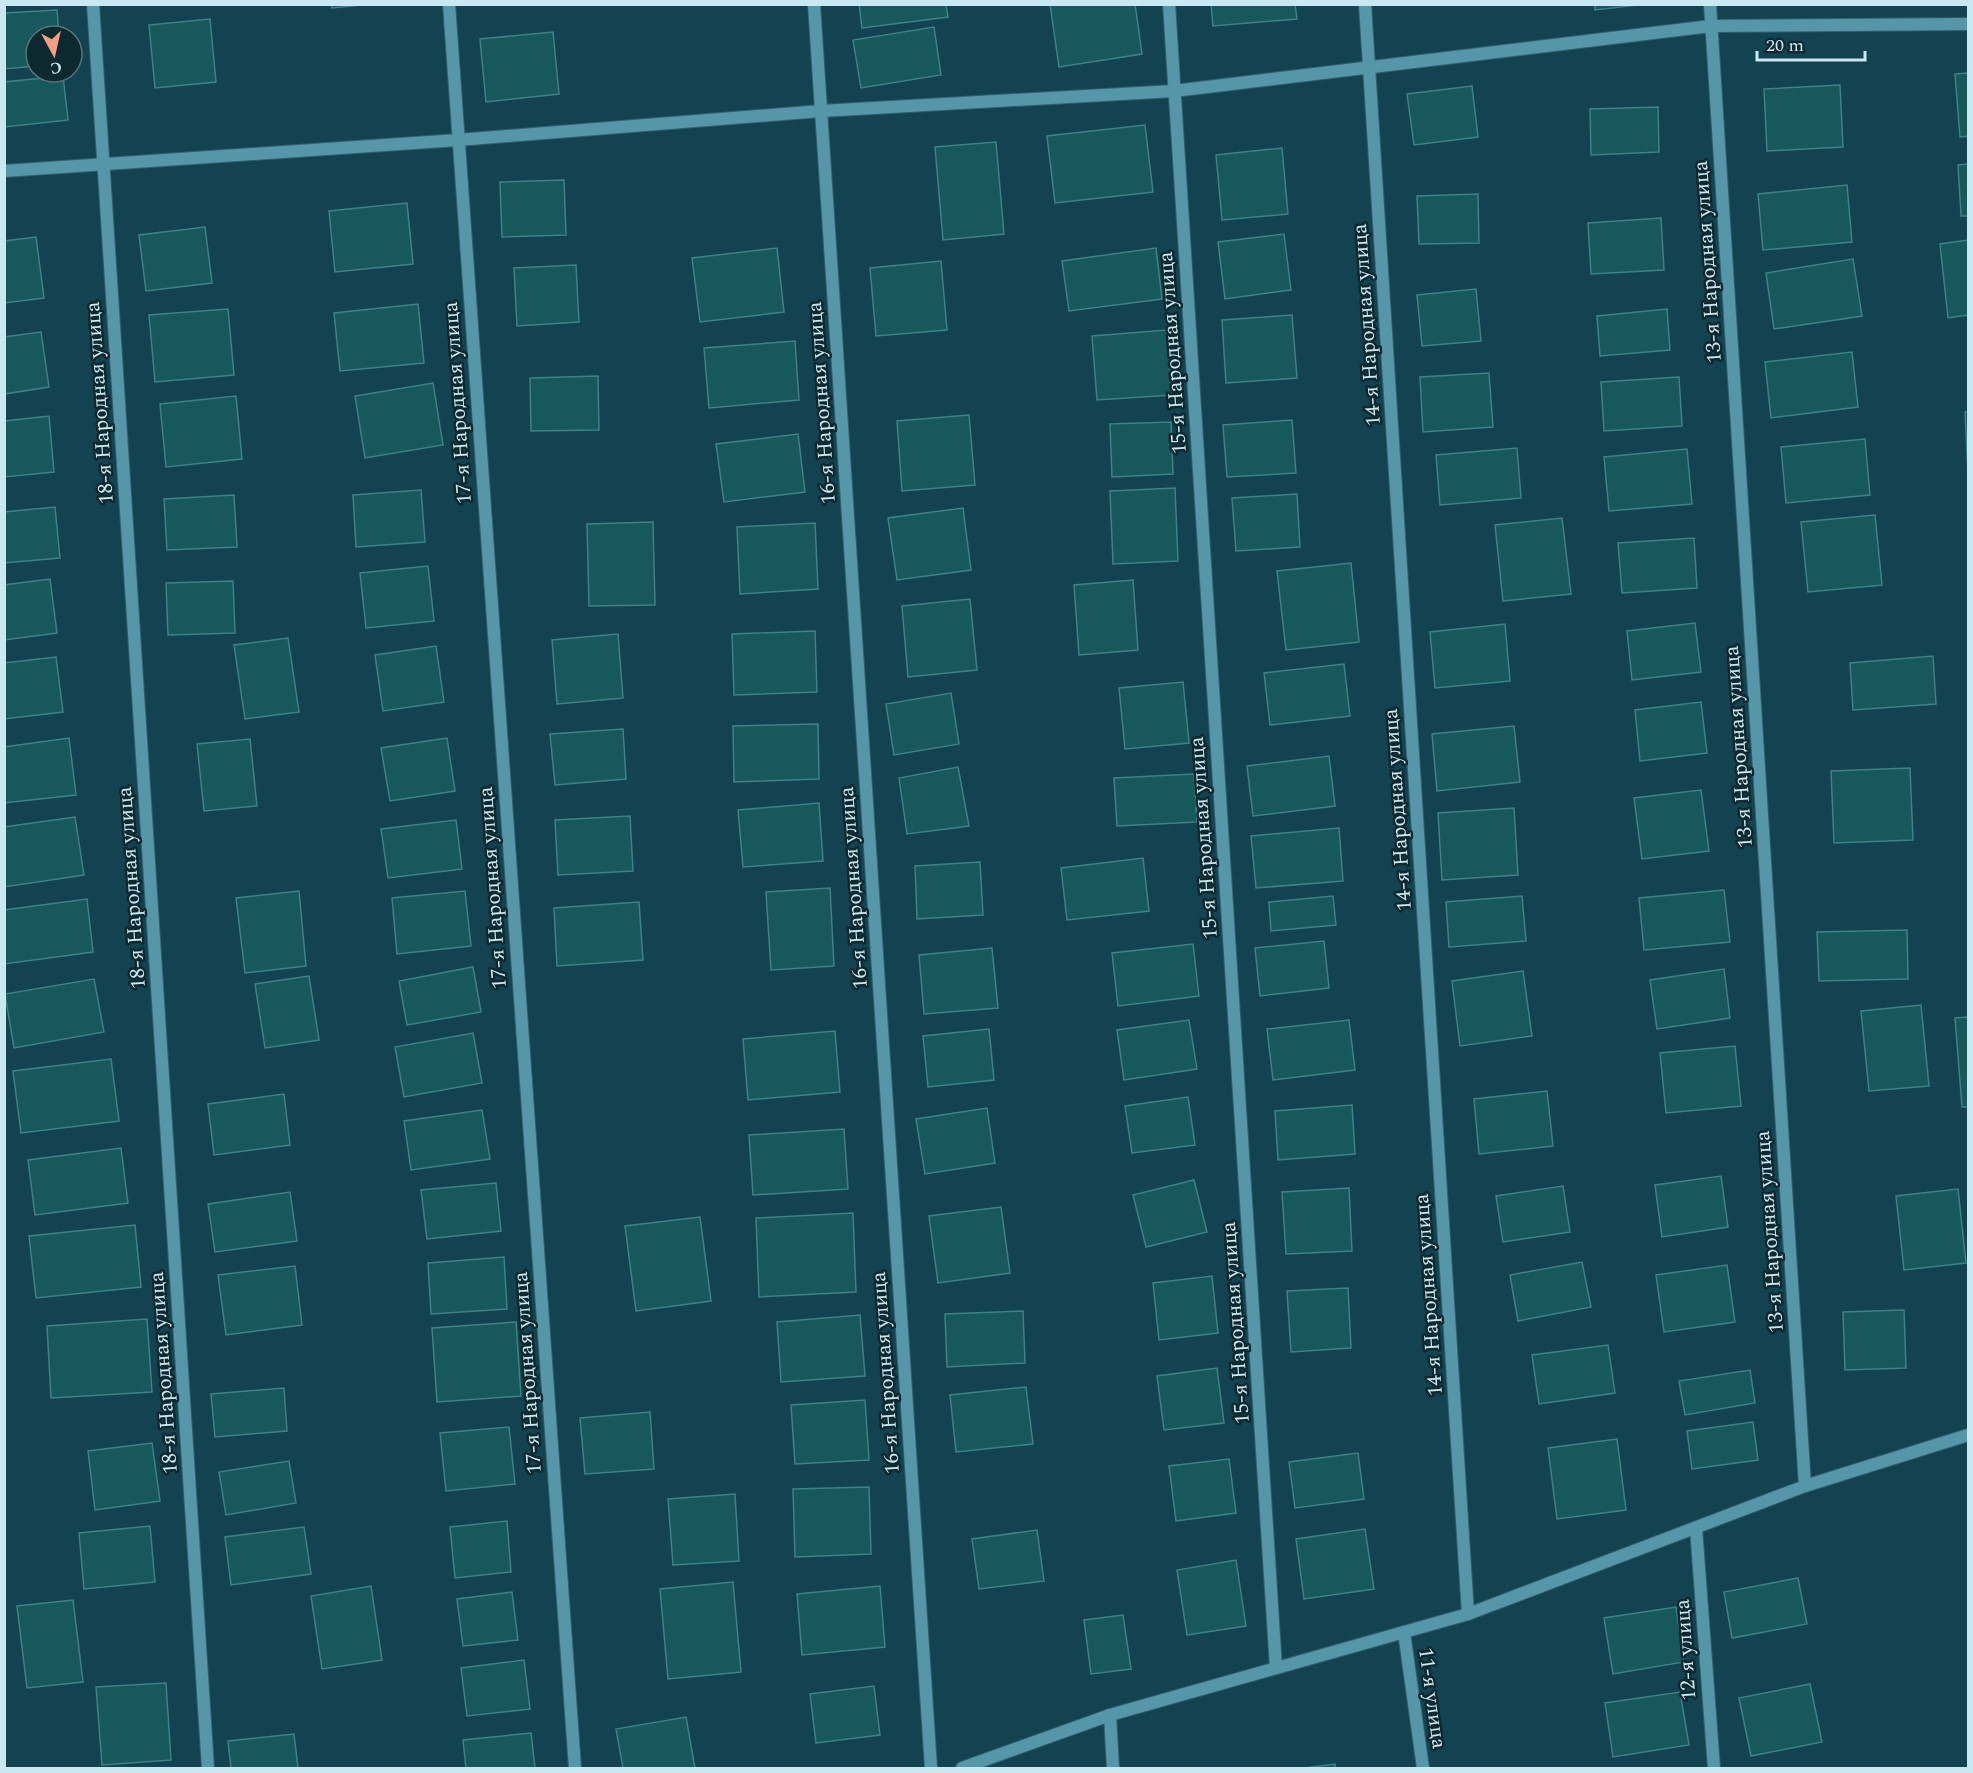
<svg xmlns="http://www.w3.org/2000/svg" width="1973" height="1773" viewBox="0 0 1973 1773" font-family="Spectral,serif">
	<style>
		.building { fill: #16585b; stroke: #3e8285; stroke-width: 1.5 }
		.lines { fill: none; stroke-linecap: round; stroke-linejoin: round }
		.minor-casing { stroke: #34616d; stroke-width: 14 }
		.minor { stroke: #5696a9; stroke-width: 12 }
		.labels { text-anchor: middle; stroke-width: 5; stroke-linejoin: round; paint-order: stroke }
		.street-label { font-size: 21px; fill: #cae8f2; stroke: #0e282f }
	</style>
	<rect width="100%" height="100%" fill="#134350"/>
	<g class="building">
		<path d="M331,4H371L332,8Z"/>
		<path d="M859,4H946L948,17L862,28Z"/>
		<path d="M1050,4H1135L1142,54L1059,67Z"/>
		<path d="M1211,4H1295L1297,19L1213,26Z"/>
		<path d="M1595,4H1646L1595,10Z"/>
		<path d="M57,10L59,36H36V66L4,69V13Z"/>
		<path d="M210,19L216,82L155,88L149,25Z"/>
		<path d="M934,27L941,75L861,88L853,40Z"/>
		<path d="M553,32L559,94L486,102L480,39Z"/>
		<path d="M1968,73V136L1960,137L1955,74Z"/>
		<path d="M63,76L68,120L4,127V82Z"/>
		<path d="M1840,85L1843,147L1767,151L1764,89Z"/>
		<path d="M1472,86L1478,137L1414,145L1407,94Z"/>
		<path d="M1658,107L1659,152L1591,155L1590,109Z"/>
		<path d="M1145,125L1153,192L1055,203L1047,136Z"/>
		<path d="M996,142L1004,234L943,240L935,147Z"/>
		<path d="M1282,148L1288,214L1222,220L1216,155Z"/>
		<path d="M1968,164V216H1961L1958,165Z"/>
		<path d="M564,180L566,235L502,237L500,182Z"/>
		<path d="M1847,185L1852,242L1763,250L1758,194Z"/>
		<path d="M1478,194L1479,243L1419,244L1417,196Z"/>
		<path d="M407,203L413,264L335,272L329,211Z"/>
		<path d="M1661,218L1664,270L1591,274L1588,223Z"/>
		<path d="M205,227L212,283L146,291L139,235Z"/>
		<path d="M1284,234L1291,290L1225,299L1218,242Z"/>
		<path d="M36,237L44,298L4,303V241Z"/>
		<path d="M1968,240V315L1948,318L1940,244Z"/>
		<path d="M777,248L784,312L700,322L692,258Z"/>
		<path d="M1156,248L1162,299L1069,311L1062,261Z"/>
		<path d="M1853,259L1862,316L1774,329L1766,273Z"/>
		<path d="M941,261L947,330L876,336L870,268Z"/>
		<path d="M576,265L579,322L517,326L514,268Z"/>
		<path d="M1476,289L1481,341L1422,346L1417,295Z"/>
		<path d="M418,304L424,363L340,371L334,313Z"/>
		<path d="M228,309L234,375L155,382L149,315Z"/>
		<path d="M1667,309L1670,350L1600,356L1597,316Z"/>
		<path d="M1292,315L1297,378L1226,383L1222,320Z"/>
		<path d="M1167,330L1172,395L1097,400L1092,336Z"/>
		<path d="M41,332L49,387L4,394V337Z"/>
		<path d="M795,341L799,400L709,408L704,348Z"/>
		<path d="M1852,352L1858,407L1771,418L1765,362Z"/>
		<path d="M1489,373L1493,427L1423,432L1420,377Z"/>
		<path d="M598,376L599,430L531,431L530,378Z"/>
		<path d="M1679,377L1682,426L1604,431L1601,382Z"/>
		<path d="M433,383L443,445L365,458L355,396Z"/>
		<path d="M236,396L242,459L166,467L160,404Z"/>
		<path d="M1965,412H1968V473Z"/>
		<path d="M969,415L975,485L902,491L897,421Z"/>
		<path d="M49,416L54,472L4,477V421Z"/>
		<path d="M1292,420L1296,473L1227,477L1223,425Z"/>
		<path d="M1171,422L1173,474L1112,477L1110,424Z"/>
		<path d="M798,434L805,492L724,502L716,444Z"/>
		<path d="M1865,439L1870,495L1786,503L1781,447Z"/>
		<path d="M1517,448L1521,498L1440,505L1436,455Z"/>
		<path d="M1687,449L1692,504L1609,511L1604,457Z"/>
		<path d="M1175,488L1178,561L1113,564L1110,491Z"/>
		<path d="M421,490L425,542L356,547L353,495Z"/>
		<path d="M1297,494L1300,547L1236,551L1232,498Z"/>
		<path d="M234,495L237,547L167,550L164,499Z"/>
		<path d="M55,507L60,558L4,563V512Z"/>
		<path d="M963,508L971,570L897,580L888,518Z"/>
		<path d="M1875,515L1882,585L1808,592L1801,522Z"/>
		<path d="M1562,518L1571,594L1503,601L1495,525Z"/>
		<path d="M653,522L655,605L589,606L587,524Z"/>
		<path d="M815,523L818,589L740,594L737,527Z"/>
		<path d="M1694,538L1697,588L1622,593L1618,543Z"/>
		<path d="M1351,563L1359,642L1286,650L1277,571Z"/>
		<path d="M428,566L434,621L366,628L360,573Z"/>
		<path d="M50,579L57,633L4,640V585Z"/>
		<path d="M1133,580L1138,650L1079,655L1074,585Z"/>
		<path d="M233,581L235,633L168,635L166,583Z"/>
		<path d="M970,599L977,670L908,677L902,606Z"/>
		<path d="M1695,623L1701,672L1632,680L1627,631Z"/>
		<path d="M1505,624L1510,681L1435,688L1430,632Z"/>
		<path d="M815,631L817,692L734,695L732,634Z"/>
		<path d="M618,634L623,698L557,704L552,640Z"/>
		<path d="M288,638L299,712L245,719L234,645Z"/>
		<path d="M436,646L444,702L383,711L375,655Z"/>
		<path d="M1933,656L1936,704L1853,710L1850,663Z"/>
		<path d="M56,657L63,712L4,719V663Z"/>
		<path d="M1344,664L1350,716L1270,725L1264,673Z"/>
		<path d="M1183,682L1189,743L1125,749L1119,688Z"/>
		<path d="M951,693L959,744L894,755L886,704Z"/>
		<path d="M1701,702L1707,753L1640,761L1635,710Z"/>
		<path d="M818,724L819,779L734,782L733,726Z"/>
		<path d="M1514,726L1520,782L1437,791L1432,734Z"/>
		<path d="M623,729L626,779L555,785L550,734Z"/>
		<path d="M69,738L76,795L4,803V747Z"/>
		<path d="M447,738L455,791L390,801L381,748Z"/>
		<path d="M250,739L257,806L204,811L197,744Z"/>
		<path d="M1329,756L1335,806L1253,816L1247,766Z"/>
		<path d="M958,767L969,826L907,834L899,778Z"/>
		<path d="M1910,768L1913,840L1834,843L1831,771Z"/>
		<path d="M1194,774L1197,822L1117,826L1114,778Z"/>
		<path d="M1701,790L1709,851L1642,859L1634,798Z"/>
		<path d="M819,803L823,861L743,867L738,810Z"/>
		<path d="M1514,808L1518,875L1442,880L1438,813Z"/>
		<path d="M630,816L633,871L558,875L555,820Z"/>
		<path d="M75,817L84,875L4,887V827Z"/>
		<path d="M456,820L462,869L388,878L381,829Z"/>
		<path d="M1339,828L1343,881L1256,888L1251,836Z"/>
		<path d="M1143,858L1149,911L1067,920L1061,868Z"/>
		<path d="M980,862L983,915L917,919L915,866Z"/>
		<path d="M830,888L834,966L771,970L766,892Z"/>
		<path d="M1724,890L1730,942L1644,950L1639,898Z"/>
		<path d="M299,891L306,966L245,973L236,898Z"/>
		<path d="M465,891L471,946L397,954L392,898Z"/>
		<path d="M1333,896L1336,925L1271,931L1269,902Z"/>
		<path d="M1522,896L1526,941L1449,947L1446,902Z"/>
		<path d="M87,899L93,952L4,964V910Z"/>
		<path d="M639,902L643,960L557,966L554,908Z"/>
		<path d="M1907,930L1908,979L1819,981L1817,932Z"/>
		<path d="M1324,941L1329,988L1260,996L1255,948Z"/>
		<path d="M1193,944L1199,996L1118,1006L1112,953Z"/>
		<path d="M992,948L998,1008L924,1014L919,955Z"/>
		<path d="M473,967L481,1012L407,1025L399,981Z"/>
		<path d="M1724,969L1730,1018L1657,1029L1650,980Z"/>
		<path d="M1523,971L1532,1036L1460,1046L1452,981Z"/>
		<path d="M309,976L319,1040L265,1048L255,984Z"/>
		<path d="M94,979L104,1032L14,1048L5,994Z"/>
		<path d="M1921,1005L1929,1086L1869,1091L1861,1011Z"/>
		<path d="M1968,1017V1107H1962L1955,1018Z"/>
		<path d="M1189,1020L1197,1069L1124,1080L1117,1030Z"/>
		<path d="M1349,1020L1355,1070L1273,1080L1267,1029Z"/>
		<path d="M989,1029L994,1080L928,1087L923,1036Z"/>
		<path d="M835,1031L840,1092L748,1100L743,1039Z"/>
		<path d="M473,1033L482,1083L404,1097L395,1047Z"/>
		<path d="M1735,1046L1741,1106L1666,1113L1660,1053Z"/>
		<path d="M111,1059L119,1121L21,1133L13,1071Z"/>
		<path d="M1547,1091L1553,1146L1479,1154L1474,1099Z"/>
		<path d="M284,1094L290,1145L214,1155L208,1104Z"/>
		<path d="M1188,1097L1195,1145L1132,1153L1125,1106Z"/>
		<path d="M1352,1105L1355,1154L1278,1160L1275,1111Z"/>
		<path d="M987,1108L995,1163L925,1174L916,1119Z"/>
		<path d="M482,1110L490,1159L411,1170L404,1121Z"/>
		<path d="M844,1129L848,1189L753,1195L749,1135Z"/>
		<path d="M121,1148L128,1203L35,1215L28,1160Z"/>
		<path d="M1721,1176L1728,1227L1662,1237L1655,1185Z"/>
		<path d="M1194,1180L1207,1232L1146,1247L1133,1195Z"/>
		<path d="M496,1183L501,1231L427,1239L421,1190Z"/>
		<path d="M1563,1186L1570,1232L1503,1242L1496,1196Z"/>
		<path d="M1349,1188L1352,1251L1286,1254L1282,1192Z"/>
		<path d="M1958,1189L1966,1263L1904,1270L1896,1196Z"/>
		<path d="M290,1192L297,1241L215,1252L208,1204Z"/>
		<path d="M1001,1207L1010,1273L938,1283L929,1216Z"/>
		<path d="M853,1213L856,1292L759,1297L756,1218Z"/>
		<path d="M700,1217L711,1301L636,1311L625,1226Z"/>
		<path d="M135,1225L141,1287L36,1298L29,1236Z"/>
		<path d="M504,1257L507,1309L431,1314L428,1263Z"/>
		<path d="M1582,1262L1591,1307L1518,1321L1510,1275Z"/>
		<path d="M1727,1265L1735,1322L1664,1332L1656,1275Z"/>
		<path d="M295,1266L302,1325L226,1335L218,1275Z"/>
		<path d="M1212,1276L1218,1333L1159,1340L1153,1283Z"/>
		<path d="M1348,1288L1351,1348L1291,1352L1287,1291Z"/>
		<path d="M1904,1310L1906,1368L1845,1370L1843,1312Z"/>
		<path d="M1023,1311L1025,1363L947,1367L945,1314Z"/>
		<path d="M860,1315L865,1376L781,1382L777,1322Z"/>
		<path d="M147,1319L152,1392L51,1398L47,1326Z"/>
		<path d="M516,1322L521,1396L437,1402L432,1328Z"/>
		<path d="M1608,1345L1615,1393L1539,1404L1532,1355Z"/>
		<path d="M1217,1368L1224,1423L1164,1430L1157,1376Z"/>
		<path d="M1750,1370L1755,1403L1685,1415L1679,1381Z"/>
		<path d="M1026,1387L1033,1444L956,1452L950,1395Z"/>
		<path d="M284,1388L287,1431L215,1437L211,1394Z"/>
		<path d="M865,1400L869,1460L795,1464L791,1405Z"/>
		<path d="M650,1412L654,1469L585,1474L580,1418Z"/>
		<path d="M1753,1422L1758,1460L1692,1469L1687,1431Z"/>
		<path d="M509,1427L515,1484L446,1491L440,1433Z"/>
		<path d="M1617,1439L1626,1510L1557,1519L1548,1448Z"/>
		<path d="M152,1443L160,1501L95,1510L88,1451Z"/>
		<path d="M1358,1453L1364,1499L1295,1508L1289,1462Z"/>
		<path d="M1229,1459L1236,1513L1176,1521L1169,1466Z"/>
		<path d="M289,1461L296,1503L226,1515L219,1472Z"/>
		<path d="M869,1487L871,1554L795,1557L793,1489Z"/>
		<path d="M735,1494L739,1561L673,1565L668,1499Z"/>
		<path d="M507,1521L511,1572L455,1578L450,1527Z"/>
		<path d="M150,1526L155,1582L84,1589L79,1533Z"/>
		<path d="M304,1527L311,1574L231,1585L225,1537Z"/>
		<path d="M1365,1529L1374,1589L1304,1599L1296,1539Z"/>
		<path d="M1037,1530L1044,1581L979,1589L972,1539Z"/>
		<path d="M1236,1560L1246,1626L1187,1635L1177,1570Z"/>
		<path d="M1798,1578L1807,1624L1732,1638L1724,1592Z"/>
		<path d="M733,1582L741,1672L668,1679L660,1589Z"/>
		<path d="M371,1586L382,1660L322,1669L311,1596Z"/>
		<path d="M880,1586L885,1647L802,1655L797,1594Z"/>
		<path d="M512,1592L518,1640L463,1646L457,1599Z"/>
		<path d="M73,1600L83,1682L27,1688L17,1606Z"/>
		<path d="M1676,1607L1684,1662L1613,1674L1604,1618Z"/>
		<path d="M1123,1615L1131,1669L1091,1674L1084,1620Z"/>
		<path d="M524,1660L530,1709L467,1716L461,1668Z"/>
		<path d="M166,1683L171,1760L102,1765L96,1687Z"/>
		<path d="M1810,1684L1822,1742L1751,1756L1739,1698Z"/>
		<path d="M874,1686L880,1735L816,1743L810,1694Z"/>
		<path d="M1680,1692L1689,1745L1613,1757L1605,1703Z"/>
		<path d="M686,1717L695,1768H623L616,1729Z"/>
		<path d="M531,1733L535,1768H466L463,1740Z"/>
		<path d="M294,1734L298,1768H231L228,1741Z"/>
		<path d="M1335,1764V1768H1305Z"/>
	</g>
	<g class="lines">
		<g class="minor-casing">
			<g id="minor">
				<path d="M93,4L208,1768"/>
				<path d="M449,4L575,1768"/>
				<path d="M814,4L931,1768"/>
				<path d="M1169,4L1276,1668"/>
				<path d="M1365,4L1468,1614"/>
				<path d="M1710,4L1805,1486"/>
				<path d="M4,171L458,140L821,111L1174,91L1711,26L1968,24"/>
				<path d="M1696,1528L1714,1768"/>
				<path d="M1404,1632L1423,1768"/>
				<path d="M1110,1715L1113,1768"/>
				<path d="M962,1768L1110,1715L1468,1614L1805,1486L1968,1435"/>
			</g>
		</g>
		<use href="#minor" class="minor"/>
	</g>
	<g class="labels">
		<g class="street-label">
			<text transform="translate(1707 262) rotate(-94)" y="7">13-я Народная улица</text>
			<text transform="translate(1366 325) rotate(-94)" y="7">14-я Народная улица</text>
			<text transform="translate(1172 353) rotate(-94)" y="7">15-я Народная улица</text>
			<text transform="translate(99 403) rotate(-94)" y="7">18-я Народная улица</text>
			<text transform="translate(457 403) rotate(-94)" y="7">17-я Народная улица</text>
			<text transform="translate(821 403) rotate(-94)" y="7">16-я Народная улица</text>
			<text transform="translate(1738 747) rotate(-94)" y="7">13-я Народная улица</text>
			<text transform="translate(1397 810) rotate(-94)" y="7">14-я Народная улица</text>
			<text transform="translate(1203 838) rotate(-94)" y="7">15-я Народная улица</text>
			<text transform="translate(131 888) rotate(-94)" y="7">18-я Народная улица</text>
			<text transform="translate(492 888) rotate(-94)" y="7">17-я Народная улица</text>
			<text transform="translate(853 888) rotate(-94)" y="7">16-я Народная улица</text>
			<text transform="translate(1769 1232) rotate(-94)" y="7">13-я Народная улица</text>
			<text transform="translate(1428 1295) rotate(-94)" y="7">14-я Народная улица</text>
			<text transform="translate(1235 1323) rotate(-94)" y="7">15-я Народная улица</text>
			<text transform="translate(163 1373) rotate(-94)" y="7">18-я Народная улица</text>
			<text transform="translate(527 1373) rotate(-94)" y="7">17-я Народная улица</text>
			<text transform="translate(885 1373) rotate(-94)" y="7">16-я Народная улица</text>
			<text transform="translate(1685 1650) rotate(-94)" y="7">12-я улица</text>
			<text transform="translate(1433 1698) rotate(82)" y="7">11-я улица</text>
		</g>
	</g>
	<rect width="1973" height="1773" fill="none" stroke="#cae8f2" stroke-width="12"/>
	<g transform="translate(54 54) rotate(172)"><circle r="28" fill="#0e282f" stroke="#59757d" stroke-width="1.5"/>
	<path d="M0-4.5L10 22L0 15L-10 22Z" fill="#f39f83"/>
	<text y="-9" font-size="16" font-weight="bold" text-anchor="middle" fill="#cae8f2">С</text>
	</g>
	<path d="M1757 51v9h108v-9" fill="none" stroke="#cae8f2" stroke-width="3"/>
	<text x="1766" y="51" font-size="18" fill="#cae8f2" stroke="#0e282f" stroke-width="4.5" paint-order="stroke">20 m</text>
</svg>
